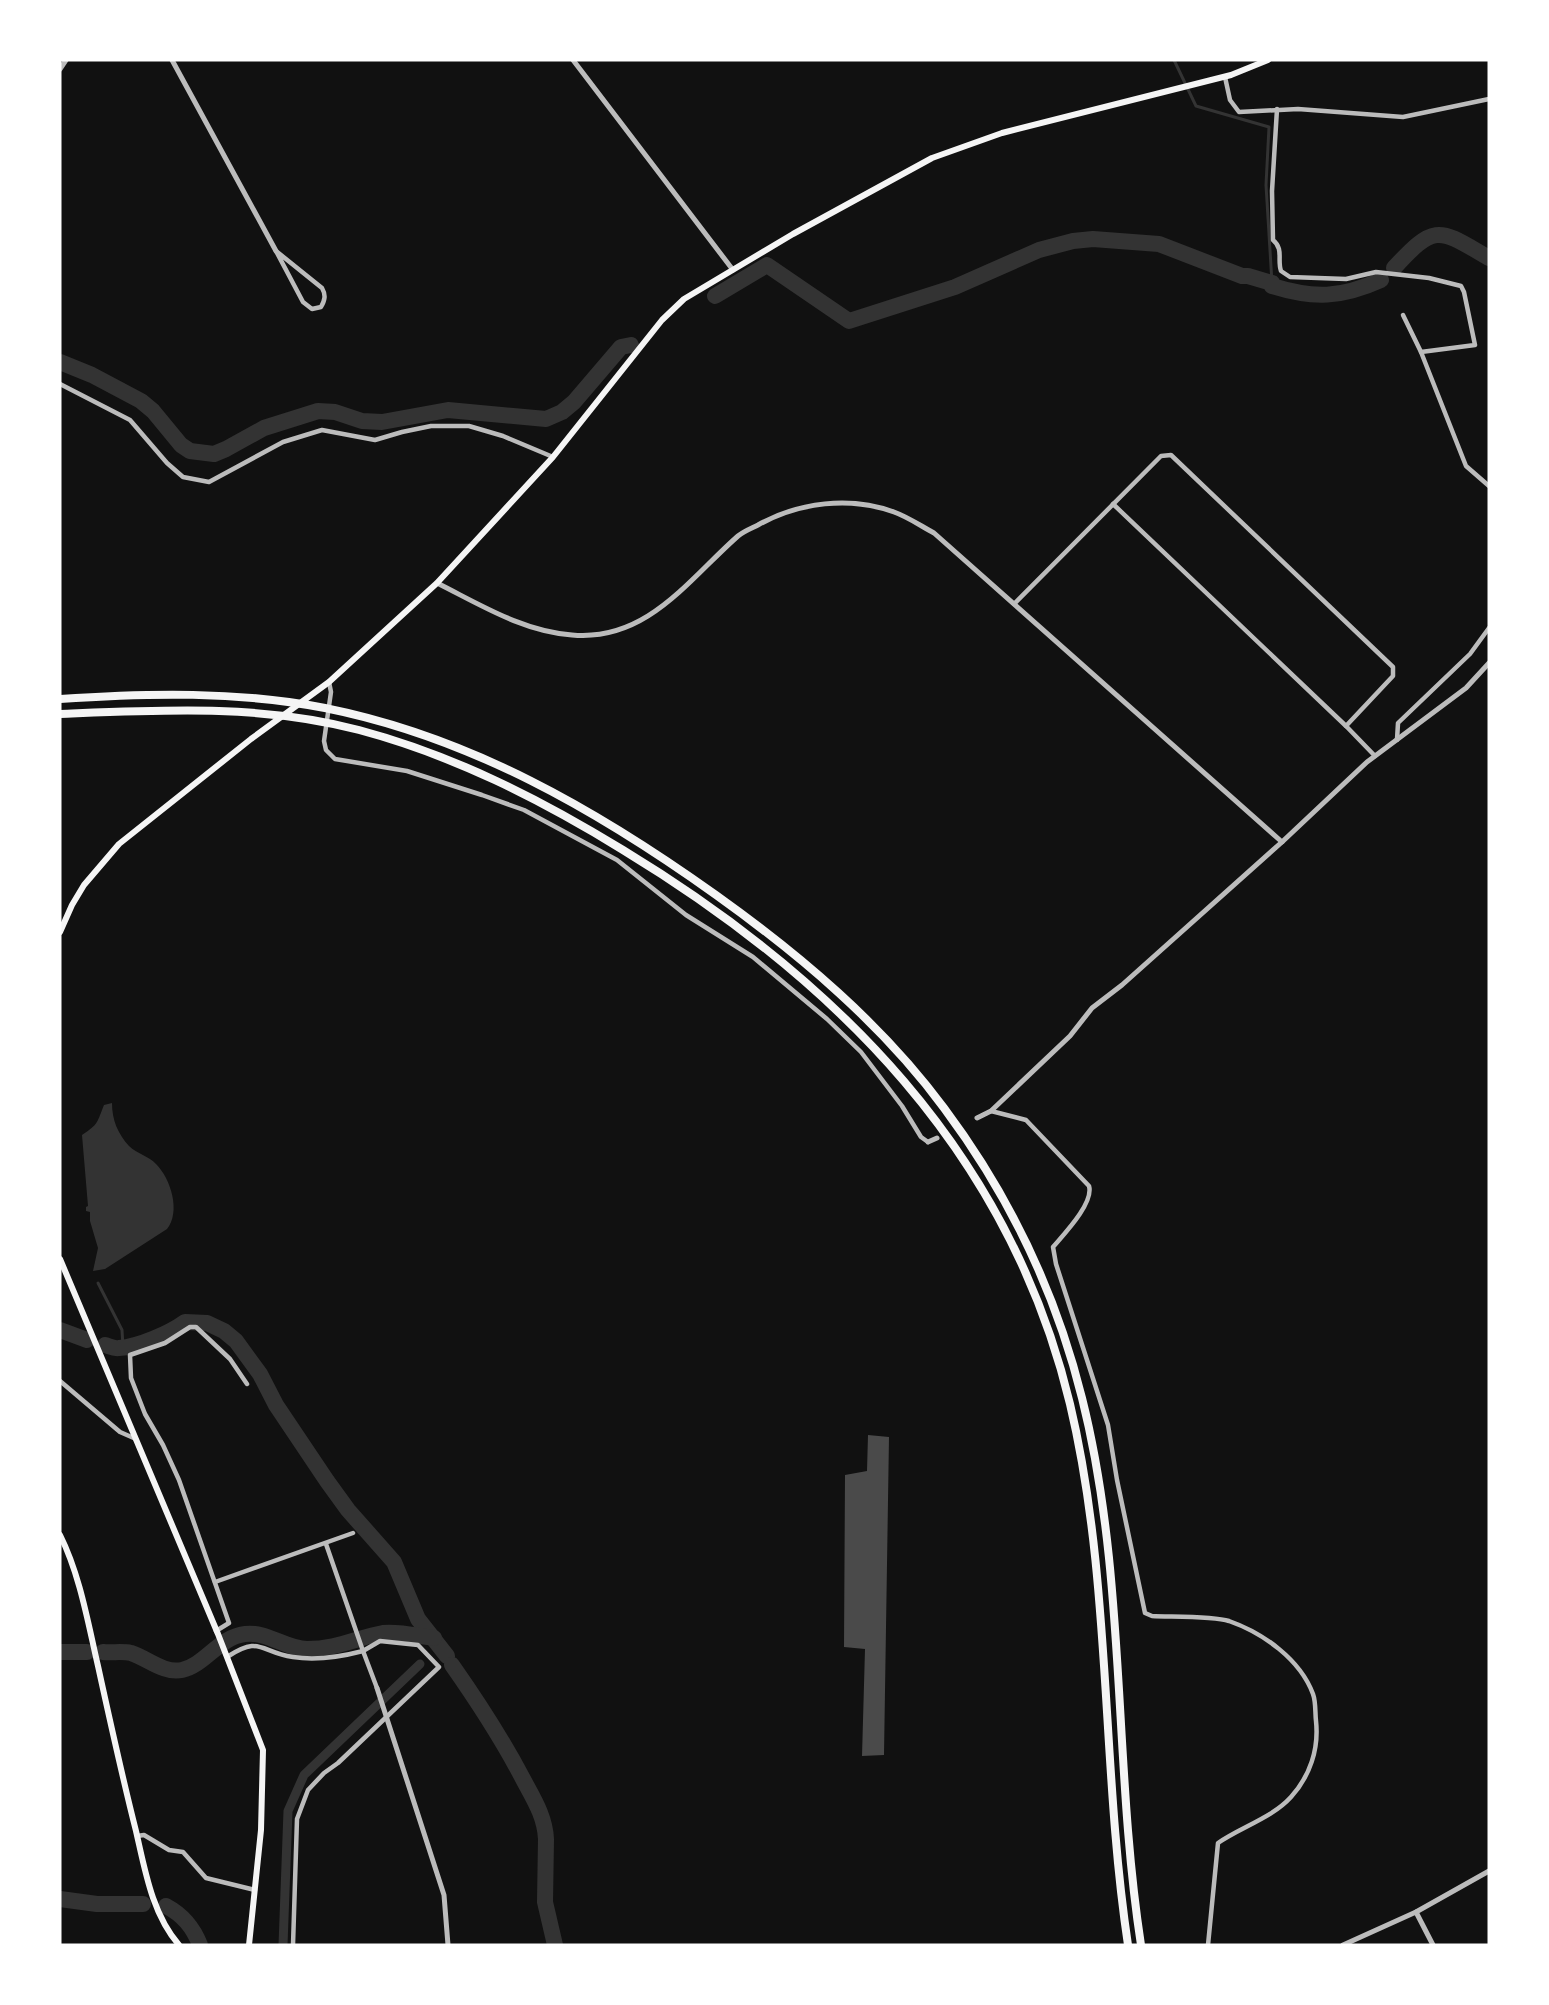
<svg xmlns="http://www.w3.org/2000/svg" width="1549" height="2005" viewBox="0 0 1549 2005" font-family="'DejaVu Sans',sans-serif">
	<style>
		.water { fill: #333 }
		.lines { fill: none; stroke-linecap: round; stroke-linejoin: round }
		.stream { stroke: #333; stroke-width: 3 }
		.canal { stroke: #333; stroke-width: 9 }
		.river { stroke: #333; stroke-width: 16 }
		.building { fill: #4a4a4a }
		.minor { stroke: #bcbcbc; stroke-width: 4.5 }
		.tertiary { stroke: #bcbcbc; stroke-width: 5 }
		.secondary { stroke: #f5f5f5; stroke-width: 6 }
		.motorway { stroke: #f5f5f5; stroke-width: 8 }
	</style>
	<rect width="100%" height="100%" fill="#111"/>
	<path class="water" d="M112,1103C112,1120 118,1134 129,1146C137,1154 149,1156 156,1164C171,1179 181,1212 167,1229L105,1269L93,1271L98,1248L90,1221V1212L86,1211V1207L88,1206L82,1135C99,1124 97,1122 104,1105Z"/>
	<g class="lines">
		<g class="stream">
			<path d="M1174,60L1196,106L1269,127L1266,185L1272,283"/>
			<path d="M98,1283L122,1330L123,1347"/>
		</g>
		<path class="canal" d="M283,1945L288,1811L304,1775L420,1664"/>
		<g class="river">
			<path d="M1394,268C1436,222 1439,229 1489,258"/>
			<path d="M715,296L767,265L849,321L955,287L1039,250L1073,241L1093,239L1159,244L1242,276H1248L1272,283V286C1314,299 1341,298 1381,280"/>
			<path d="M60,362L92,375L141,401L153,411L181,445L190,451L214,454L226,449L264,428L318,411L335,412L362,421L382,422L448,410L546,419L562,412L574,402L621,347L631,345"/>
			<path d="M60,1330L87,1340"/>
			<path d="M105,1345C109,1346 114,1349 119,1348C138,1347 170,1333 185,1322L207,1323L224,1331L236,1341L260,1374L276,1405L327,1481L348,1510L394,1562L418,1619L447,1656"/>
			<path d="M60,1652H87"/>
			<path d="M103,1652C112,1653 122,1651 131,1653C147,1658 164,1674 182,1670C205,1665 219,1637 245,1634C267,1631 286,1649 307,1649C337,1649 356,1638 383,1633C398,1631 418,1636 434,1638"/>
			<path d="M452,1665C478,1702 502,1739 523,1779C533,1798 545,1816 546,1839L545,1902L555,1945"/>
			<path d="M60,1899L97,1904H143"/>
			<path d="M166,1906C183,1915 193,1927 200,1945"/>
		</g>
	</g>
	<path class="building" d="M868,1435L889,1437L884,1755L862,1756L865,1649L844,1647L845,1475L867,1471Z"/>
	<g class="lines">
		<g class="minor">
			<path d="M1225,77L1230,100L1239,112L1298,109L1403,117L1489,99"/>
			<path d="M1277,109L1272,191L1273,240C1284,249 1277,260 1281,271L1290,277L1346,279L1376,272L1429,278L1461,286L1464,292L1475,345L1421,352"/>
			<path d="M276,251L322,288C326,295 325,300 321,307L312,309L303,302Z"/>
			<path d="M1403,315L1421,352L1466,466L1489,486"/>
			<path d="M60,384L130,420L167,463L183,477L209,482L283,442L322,430L375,440L402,432L431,426H469L503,436L553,457"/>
			<path d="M1113,504L1346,726"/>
			<path d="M1014,604L1161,456L1171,455L1393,667V676L1346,726L1375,756"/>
			<path d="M329,682L331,692L324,741L326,750L335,759L407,771L482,795L524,810L617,860L686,915L753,957L827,1019L861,1052L902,1106L921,1137L928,1142"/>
			<path d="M1397,740L1398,723L1470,654L1489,628"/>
			<path d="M991,1111L1026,1120L1089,1186C1094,1203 1064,1234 1053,1247L1056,1264L1108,1425L1117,1480L1145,1613L1152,1616C1171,1617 1213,1616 1229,1621C1263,1633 1300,1659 1313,1694C1316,1702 1315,1713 1316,1721C1319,1749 1310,1776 1291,1797C1272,1818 1241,1827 1218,1843L1208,1945"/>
			<path d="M60,1381L120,1432L136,1439"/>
			<path d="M215,1582L353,1533"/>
			<path d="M216,1631L229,1623L179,1480L163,1445L145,1414L131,1378L130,1355L165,1343L190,1327H196L230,1359L247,1384"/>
			<path d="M227,1657C261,1635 259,1652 293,1657C317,1661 340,1657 363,1651L377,1688"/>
			<path d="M137,1836L144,1835L169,1850L183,1852L206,1878L255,1890"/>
			<path d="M293,1945L297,1819L308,1790L324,1773L338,1763L439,1667L418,1645L380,1641L363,1651L326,1544"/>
		</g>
		<g class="tertiary">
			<path d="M172,60L276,251"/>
			<path d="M573,60L733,270"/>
			<path d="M60,69L66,60"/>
			<path d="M437,583C481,605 522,631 572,635C647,642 689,579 738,536C744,531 752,528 758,525C799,502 850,496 894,512C908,517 921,526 934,533L1282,842L1367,762L1466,688L1489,663"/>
			<path d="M977,1118L991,1111L1070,1036L1092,1008L1122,985L1282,842"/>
			<path d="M928,1142L937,1138"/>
			<path d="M377,1688L444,1895L448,1945"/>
			<path d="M1416,1912L1433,1945"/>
			<path d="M1343,1945L1416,1912L1489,1871"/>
		</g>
		<g class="secondary">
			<path d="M60,932L72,905L84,885L119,844L251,739L329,682L437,583L553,457L662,320L684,299L793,234L932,158L1002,133L1231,75L1268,60"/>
			<path d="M60,1259L218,1634L263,1750L261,1830L249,1945"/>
			<path d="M60,1535C80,1575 88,1623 98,1666C110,1721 122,1776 136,1831C145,1870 152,1914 179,1945"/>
		</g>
		<g class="motorway">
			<path d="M60,699C148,693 238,691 325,708C470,737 597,810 716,895C800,955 882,1024 944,1108C1009,1195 1056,1293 1082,1398C1127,1577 1113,1764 1141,1945"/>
			<path d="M60,714C160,710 261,704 359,730C453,755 540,799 623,850C837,980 1010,1153 1070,1404C1112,1581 1101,1766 1128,1945"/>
		</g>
	</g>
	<rect width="1549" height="2005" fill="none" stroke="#ffffff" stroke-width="123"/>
</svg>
